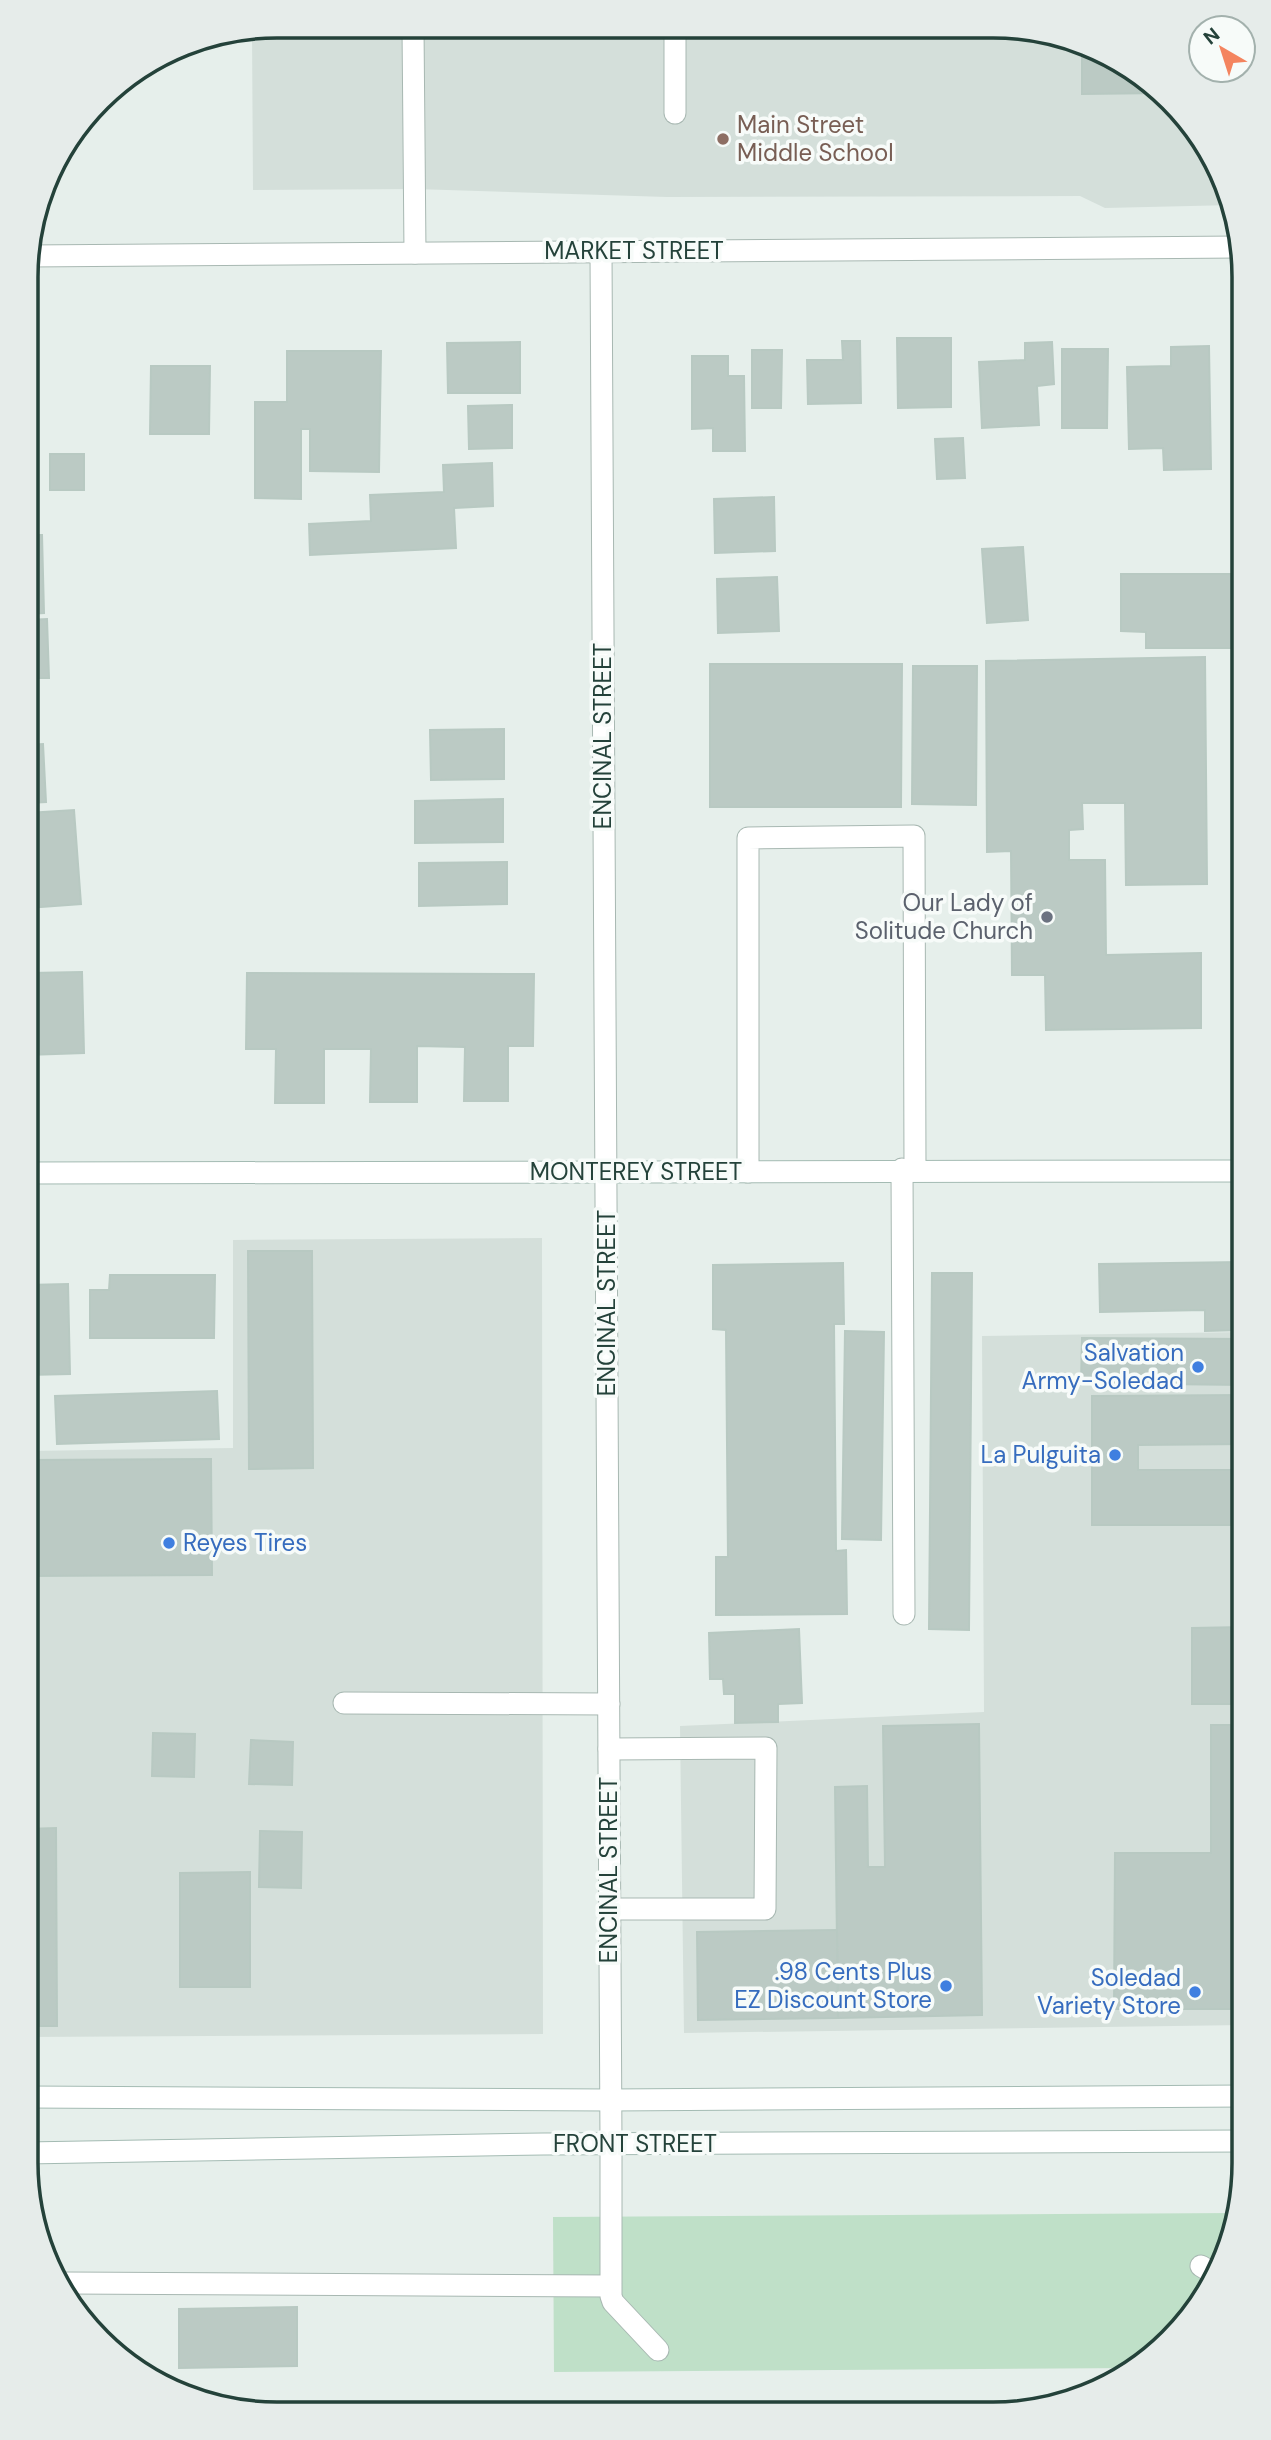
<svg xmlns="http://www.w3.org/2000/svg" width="1271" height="2440" viewBox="0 0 1271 2440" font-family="'DM Sans',sans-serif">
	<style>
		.built { fill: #d4dfda }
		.green { fill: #bfe0c8 }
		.building { fill: #bbcac4; stroke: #b8c9c2; stroke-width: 2 }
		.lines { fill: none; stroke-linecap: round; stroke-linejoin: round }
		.lane-casing { stroke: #a8b8b2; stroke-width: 23 }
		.street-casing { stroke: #a8b8b2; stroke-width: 23 }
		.secondary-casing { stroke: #a4bbb3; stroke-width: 23 }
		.lane { stroke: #fff; stroke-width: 21 }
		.street { stroke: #fff; stroke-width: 21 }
		.secondary { stroke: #fff; stroke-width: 21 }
		.education-dot { fill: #8d6e63; stroke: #f7fbf9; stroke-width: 2.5 }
		.worship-dot { fill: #6b7280; stroke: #f7fbf9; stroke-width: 2.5 }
		.shop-dot { fill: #3f7fe0; stroke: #f7fbf9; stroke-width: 2.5 }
		.labels { text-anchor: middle; stroke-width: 7; stroke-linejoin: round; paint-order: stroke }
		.education-label { font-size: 24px; fill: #785e54; stroke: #f7fbf9; text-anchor: start }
		.street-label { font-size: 24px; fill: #24423a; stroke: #f7fbf9 }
		.worship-label { font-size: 24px; fill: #5b616d; stroke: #f7fbf9; text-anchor: end }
		.shop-label { font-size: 24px; fill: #366cbe; stroke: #f7fbf9; text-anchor: end }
		.rim { fill: none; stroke: #24423a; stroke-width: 3.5 }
	</style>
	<rect width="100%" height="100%" fill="#e6efeb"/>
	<g class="built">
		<path d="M277,26L1042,31L1159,88L1232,197L1233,205L1105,208L1080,196L667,197L415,189L253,190L252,31Z"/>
		<path d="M542,1238L543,2034L26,2037L27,1451L233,1448V1240Z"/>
		<path d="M1244,1332V2025L684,2033L680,1726L984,1712L982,1336Z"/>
	</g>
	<path class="green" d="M1236,2213L1226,2258L1193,2316L1137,2368L554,2372L553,2217Z"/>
	<g class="building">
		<path d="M1082,51L1159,88L1162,93L1082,94Z"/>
		<path d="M897,338H951V407L898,408Z"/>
		<path d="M842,341H860L861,403L808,404L807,360H843Z"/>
		<path d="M520,342V393H448L447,343Z"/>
		<path d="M1052,342L1054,384L1037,386L1039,425L982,428L979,362L1025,360V343Z"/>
		<path d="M1209,346L1211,469L1164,470L1163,448L1129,449L1127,367L1171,366V347Z"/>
		<path d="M1062,349H1108L1107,428H1062Z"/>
		<path d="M752,350H782L781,408H752Z"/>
		<path d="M287,351H381L379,472L310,471V429H301V499L255,498V402H287Z"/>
		<path d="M692,356H728V376H744L745,451H713V428L692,429Z"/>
		<path d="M151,366H210L209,434H150Z"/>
		<path d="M512,405V448L469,449L468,406Z"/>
		<path d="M963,438L965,478L937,479L935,439Z"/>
		<rect x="50" y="454" width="34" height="36"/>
		<path d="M492,463L493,506L454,508L456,548L310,555L309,524L371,521L370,495L444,492L443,465Z"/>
		<path d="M774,497L775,551L715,553L714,499Z"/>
		<path d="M28,535H42L44,613L28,614Z"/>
		<path d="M1023,547L1028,620L987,623L982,549Z"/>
		<path d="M1121,574H1242V648H1146V632L1121,631Z"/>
		<path d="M777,577L779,631L718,633L717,579Z"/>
		<path d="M47,619L49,678H32V698L28,699V620Z"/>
		<path d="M1205,657L1207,884L1126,885L1125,803H1082L1083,829L1069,830V860H1105L1106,955L1201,953V1028L1046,1030L1045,975H1012L1011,851L987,852L986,661Z"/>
		<path d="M710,664H902L901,807H710Z"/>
		<path d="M913,666H977L976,805L912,804Z"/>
		<path d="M504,729V779L431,780L430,730Z"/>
		<path d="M43,744L46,802L28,803V745Z"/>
		<path d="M503,799V842L415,843V801Z"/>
		<path d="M74,810L81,904L28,908V813Z"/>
		<path d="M507,862V904L419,906V863Z"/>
		<path d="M28,914L30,973L82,972L84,1053L27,1055Z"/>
		<path d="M247,973L534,974L533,1046H508V1101H464L465,1047L417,1046V1102H370L371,1049H324V1103H275L276,1049H246Z"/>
		<path d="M248,1251H312L313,1468L249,1469Z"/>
		<path d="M1241,1262V1330L1205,1331V1310L1100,1312L1099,1264Z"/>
		<path d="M843,1263L844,1324H834L836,1551L846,1550L847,1614L716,1615V1557H728L726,1330L713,1329V1265Z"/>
		<path d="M932,1273H972L969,1630L929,1629Z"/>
		<path d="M110,1275H215L214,1338H90V1290H109Z"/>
		<path d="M68,1284L70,1374L27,1375V1285Z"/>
		<path d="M845,1331L884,1332L881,1540L842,1539Z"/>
		<path d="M1082,1338L1244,1339V1385L1081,1383Z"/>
		<path d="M217,1391L219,1439L57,1444L55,1396Z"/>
		<path d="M1244,1395V1444L1138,1445V1470H1244V1525H1092V1396Z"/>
		<path d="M211,1459L212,1575L27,1576V1460Z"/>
		<path d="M1244,1627V1704H1192V1628Z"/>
		<path d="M799,1629L802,1703L778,1704V1722L735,1723V1694H724L723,1679H710L709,1633Z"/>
		<path d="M979,1724L982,2015L838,2018L835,1787L867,1786L868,1867H885L883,1726Z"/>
		<path d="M1211,1725H1244V2009H1114L1115,1853H1211Z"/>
		<path d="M153,1733L195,1734L194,1777L152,1776Z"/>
		<path d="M251,1740L293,1742L292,1785L249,1784Z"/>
		<path d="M56,1828L57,2026H26L27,1829Z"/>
		<path d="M260,1831L302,1832L301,1888L259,1887Z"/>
		<path d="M250,1872V1987H180V1873Z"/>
		<path d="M837,1930L838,2018L698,2020L697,1932Z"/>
		<path d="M297,2307V2366L179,2368V2309Z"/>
	</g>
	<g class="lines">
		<g class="lane-casing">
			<g id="lane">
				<path d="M413,27L415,253"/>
				<path d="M675,29V113"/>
				<path d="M902,1169L904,1614"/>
				<path d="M748,1172V838L914,836L915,1169"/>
				<path d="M344,1703L609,1704"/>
				<path d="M609,1749L766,1748L765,1909H609"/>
				<path d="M611,2144V2296L613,2302L658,2350"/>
				<path d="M1201,2266L1216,2275"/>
				<path d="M66,2283L610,2286"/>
			</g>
		</g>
		<g class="street-casing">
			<g id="street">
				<path d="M601,252L611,2144"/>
				<path d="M28,256L1240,247"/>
			</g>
		</g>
		<g class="secondary-casing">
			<g id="secondary">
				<path d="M27,1173C433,1173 839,1169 1244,1171"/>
				<path d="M26,2097L610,2100L1244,2096"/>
				<path d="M26,2153L543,2144L1244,2141"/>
			</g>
		</g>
		<use href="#lane" class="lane"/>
		<use href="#street" class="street"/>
		<use href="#secondary" class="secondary"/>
	</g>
	<circle class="education-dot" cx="723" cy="139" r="7"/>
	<circle class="worship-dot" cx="1047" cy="917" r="7"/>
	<g class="shop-dot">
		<circle cx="1198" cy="1367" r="7"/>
		<circle cx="1115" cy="1455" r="7"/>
		<circle cx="169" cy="1543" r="7"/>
		<circle cx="946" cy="1986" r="7"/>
		<circle cx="1195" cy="1992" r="7"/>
	</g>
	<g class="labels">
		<g class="education-label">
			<text x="737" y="133">Main Street<tspan x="737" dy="28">Middle School</tspan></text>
		</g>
		<g class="street-label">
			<text x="634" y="259">MARKET STREET</text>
			<text transform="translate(603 736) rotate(-90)" y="8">ENCINAL STREET</text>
			<text x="636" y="1180">MONTEREY STREET</text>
			<text transform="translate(607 1303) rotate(-90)" y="8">ENCINAL STREET</text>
			<text transform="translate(609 1870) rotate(-90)" y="8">ENCINAL STREET</text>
			<text x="635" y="2152">FRONT STREET</text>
		</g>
		<g class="worship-label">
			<text x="1033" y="911">Our Lady of<tspan x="1033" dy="28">Solitude Church</tspan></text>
		</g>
		<g class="shop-label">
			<text x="1184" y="1361">Salvation<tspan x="1184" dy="28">Army-Soledad</tspan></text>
			<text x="1101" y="1463">La Pulguita</text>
			<text x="183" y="1551" text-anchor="start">Reyes Tires</text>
			<text x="932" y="1980">.98 Cents Plus<tspan x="932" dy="28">EZ Discount Store</tspan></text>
			<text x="1181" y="1986">Soledad<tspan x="1181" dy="28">Variety Store</tspan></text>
		</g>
	</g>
	<path d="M0 0H1271V2440H0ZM277 38H993A239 239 0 0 1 1232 277V2163A239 239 0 0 1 993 2402H277A239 239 0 0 1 38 2163V277A239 239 0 0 1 277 38Z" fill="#e6ecea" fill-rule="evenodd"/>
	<path class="rim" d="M277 38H993A239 239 0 0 1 1232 277V2163A239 239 0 0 1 993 2402H277A239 239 0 0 1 38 2163V277A239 239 0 0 1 277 38Z"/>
	<g transform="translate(1222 49) rotate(321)"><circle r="33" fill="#f7fbf9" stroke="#a3b1ad" stroke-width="2"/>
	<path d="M0-5L12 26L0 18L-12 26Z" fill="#f4845f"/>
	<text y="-10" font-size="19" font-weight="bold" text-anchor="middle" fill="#24423a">N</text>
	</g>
</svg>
